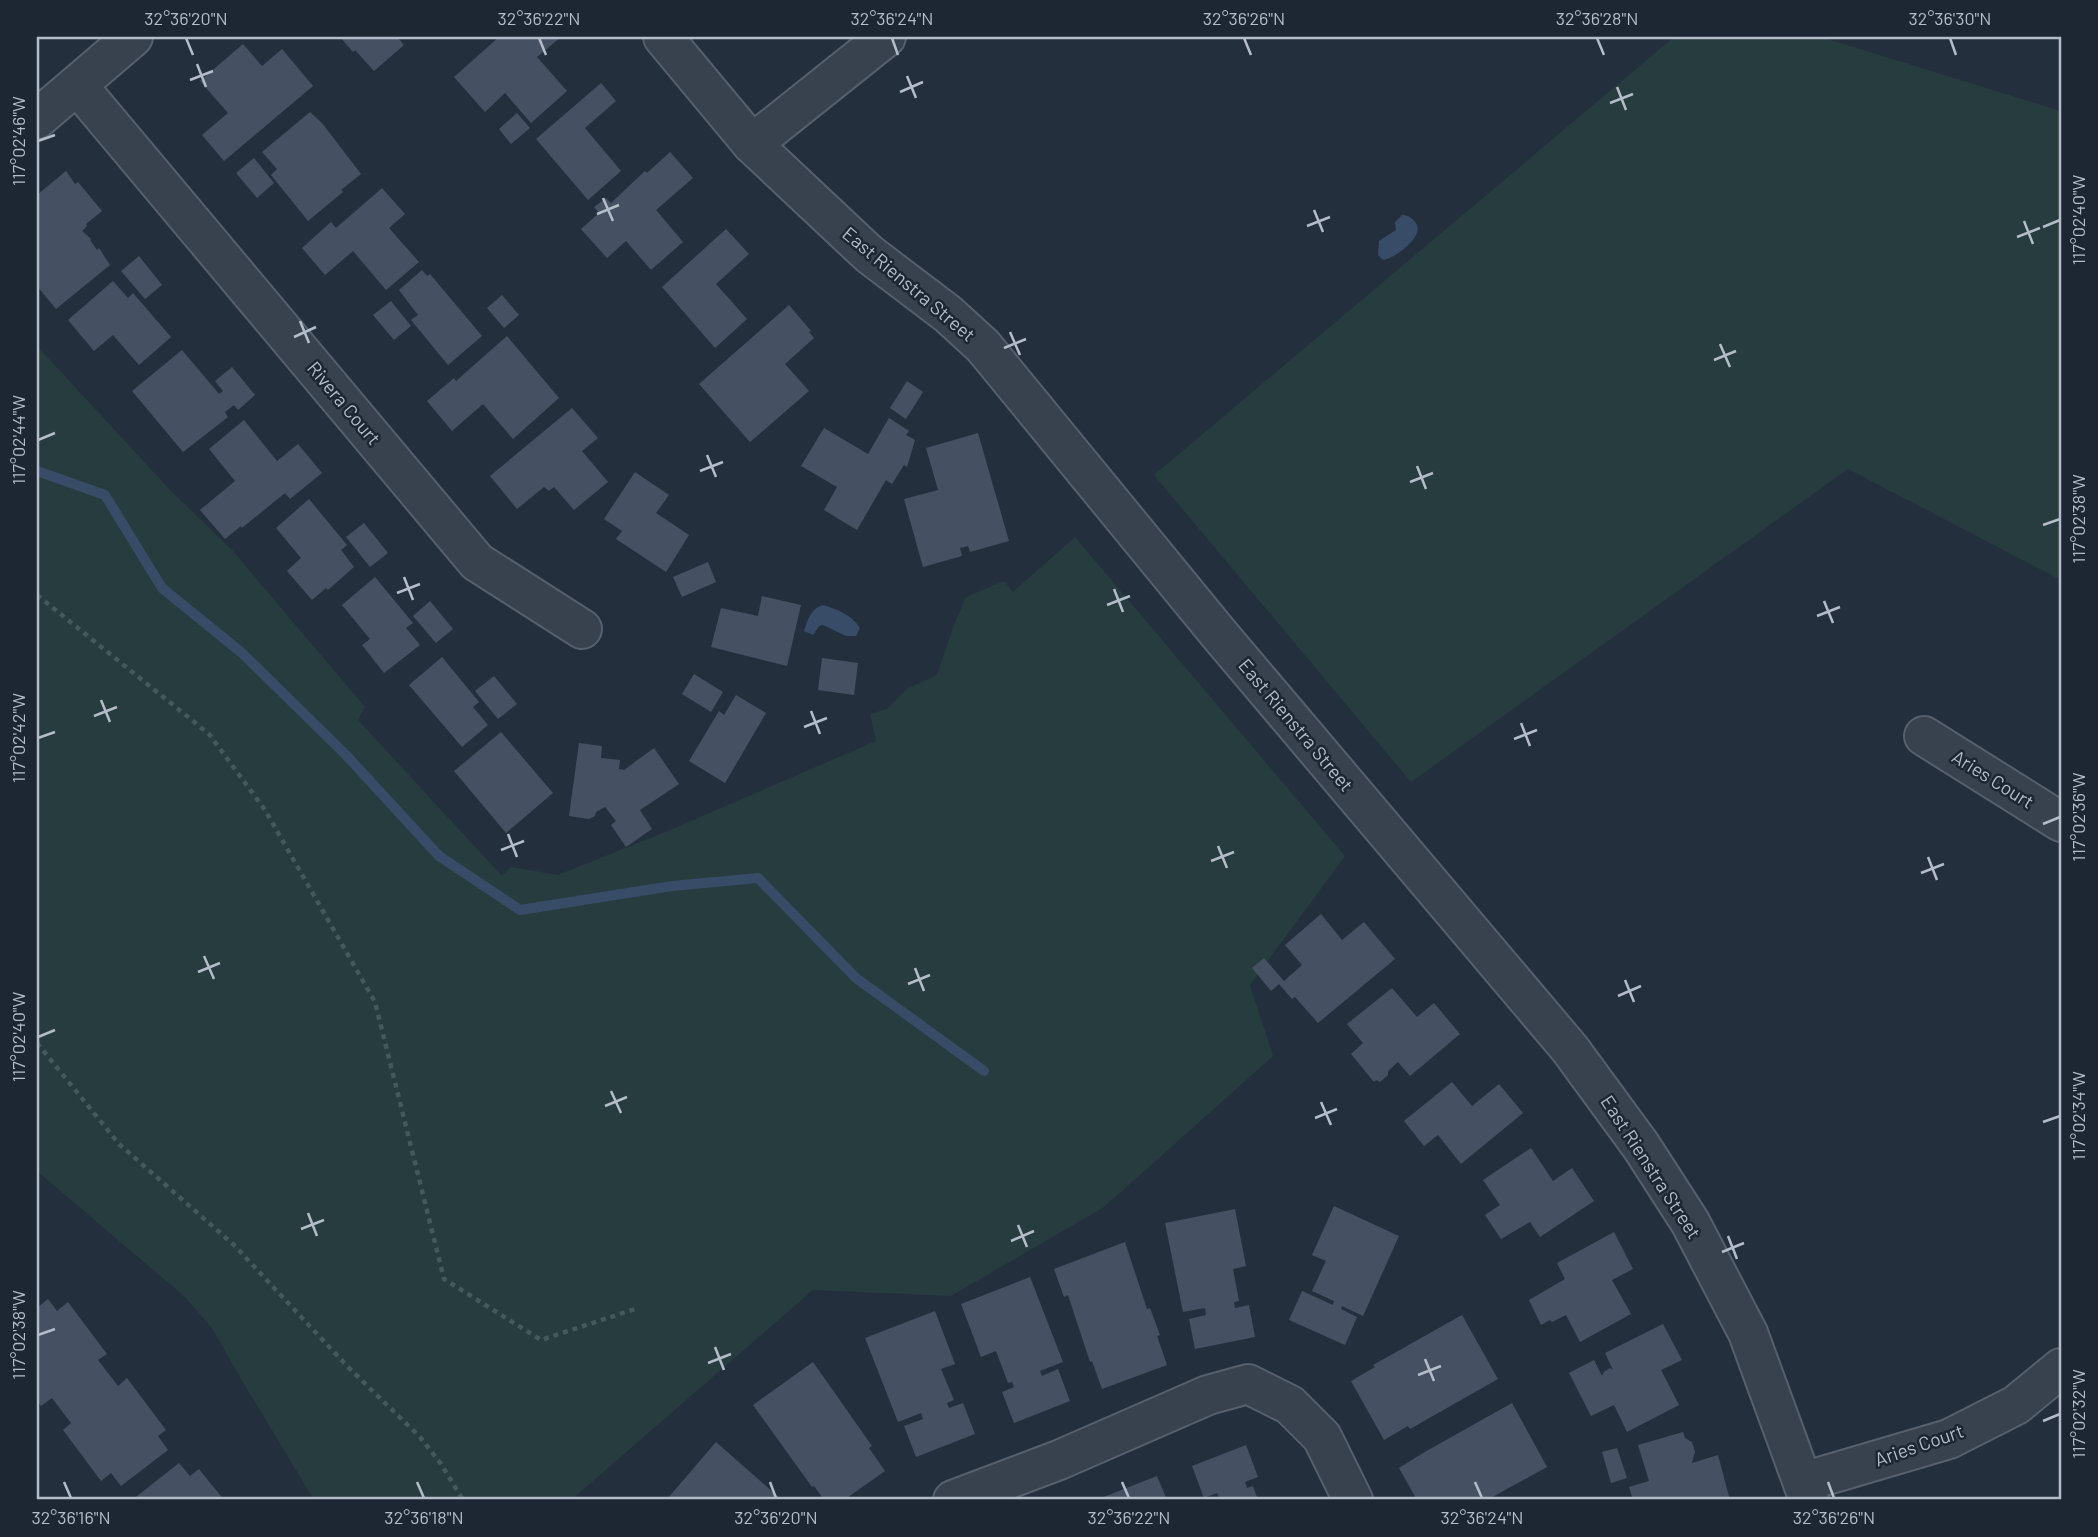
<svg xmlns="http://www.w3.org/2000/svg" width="2098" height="1537" viewBox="0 0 2098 1537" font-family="Barlow,sans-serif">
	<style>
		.green { fill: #263c3f }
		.water { fill: #394c67 }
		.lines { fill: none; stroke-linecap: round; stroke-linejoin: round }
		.stream { stroke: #394c67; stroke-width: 10 }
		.building { fill: #455162 }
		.minor-casing { stroke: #565f6c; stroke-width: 42 }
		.path { stroke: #44595c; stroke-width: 4.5; stroke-dasharray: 5 5; stroke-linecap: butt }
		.minor { stroke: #38414e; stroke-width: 38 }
		.ticks { fill: none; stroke: #b4bcc9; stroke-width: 2.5 }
		.labels { text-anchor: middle; stroke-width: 5; stroke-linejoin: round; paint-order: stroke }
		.street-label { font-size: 19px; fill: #b4bcc9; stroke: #1d2633 }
		.neatline { fill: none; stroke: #b4bcc9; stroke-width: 2.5 }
		.ticks-label { font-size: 18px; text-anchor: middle; fill: #b4bcc9 }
	</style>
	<rect width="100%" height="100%" fill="#242f3e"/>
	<g class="green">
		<path d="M1674,37H1821L2061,111V580L1848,469L1411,782L1154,475Z"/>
		<path d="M37,346L171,491L232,550L365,707L358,720L502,876L511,867L558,875L663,833L876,741L870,714L887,709L908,688L937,675L954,625L966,597L1004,581L1013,592L1075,537L1345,856L1250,985L1273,1056L1104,1207L951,1296L813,1290L571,1500H314L241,1379L212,1328L185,1297L37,1171Z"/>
	</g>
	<g class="water">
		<path d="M1402,215C1411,215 1422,225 1416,235C1412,244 1393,259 1383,260L1378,255L1379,241L1396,230L1395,222Z"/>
		<path d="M823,605C838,610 851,614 860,628L856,636H846L823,625L819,626L813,635L804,631C808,620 810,609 823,605Z"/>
	</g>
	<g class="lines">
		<path class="stream" d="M37,471L105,495L162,588L242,653L346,755L439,856L520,910L672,886L758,878L856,978L984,1071"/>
	</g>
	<g class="building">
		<path d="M340,37H397L404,45L374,71L355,50L353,52Z"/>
		<path d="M499,37H561L537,57L567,91L531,123L505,93L485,112L454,77Z"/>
		<path d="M243,44L262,66L282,49L313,86L224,161L202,135L228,113L200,81Z"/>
		<path d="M601,83L616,101L585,128L621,171L588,200L536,139Z"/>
		<path d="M310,112L322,123L361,174L341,190L343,192L308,221L271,175L277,169L262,152Z"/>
		<path d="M517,113L530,128L511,144L499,129Z"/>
		<path d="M670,152L693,178L656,210L683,242L651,270L626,241L607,258L581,229L599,213L594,207L606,198L611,203L645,171L647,173Z"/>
		<path d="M254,158L274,183L257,198L236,173Z"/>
		<path d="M66,171L75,184L78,182L102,211L86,224L87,226L82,231L91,239L90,240L97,250L99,248L110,265L56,309L37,286V195Z"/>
		<path d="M382,188L405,214L389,228L419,262L386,290L353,251L325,275L302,248L331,222L336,228Z"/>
		<path d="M726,229L749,254L716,284L747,319L715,348L662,287Z"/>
		<path d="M139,256L162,285L145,299L121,271Z"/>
		<path d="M422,270L427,276L430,274L482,336L448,365L411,320L418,315L399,290Z"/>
		<path d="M113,281L128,298L133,293L171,337L139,365L113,335L94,351L68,320Z"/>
		<path d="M502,295L519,315L504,328L487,308Z"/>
		<path d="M391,301L411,326L394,340L373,315Z"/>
		<path d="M789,305L811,331L809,332L814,338L785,364L809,391L750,442L699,384Z"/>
		<path d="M507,336L559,398L513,439L483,404L452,431L427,401L454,378L456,381Z"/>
		<path d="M182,350L219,394L223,391L215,381L232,367L255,395L238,410L234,405L225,412L228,417L183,452L132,391Z"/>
		<path d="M907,381L923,392L906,419L890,408Z"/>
		<path d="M572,408L598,438L582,451L608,482L574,510L554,487L549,491L544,487L517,509L490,476Z"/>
		<path d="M889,418L909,431L906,435L915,440L907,467L904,465L892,484L886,480L857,530L824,510L837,487L801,466L824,428L868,454Z"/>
		<path d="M244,420L277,461L298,444L322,473L290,499L285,493L242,528L241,526L225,539L200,510L235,481L209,449Z"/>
		<path d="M978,433L1009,541L970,552L968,546L960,548L962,556L923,567L904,499L938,490L926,448Z"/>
		<path d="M635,472L669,495L656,513L689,535L666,572L616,539L622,531L604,519Z"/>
		<path d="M309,499L347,545L341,550L354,567L328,590L326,588L312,600L287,571L301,558L276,528Z"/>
		<path d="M364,523L388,553L370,567L346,537Z"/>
		<path d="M708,562L716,582L682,597L673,577Z"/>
		<path d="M375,577L413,623L406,628L420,645L384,673L362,645L370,639L342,605Z"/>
		<path d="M762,596L801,605L787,666L711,647L721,608L758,616Z"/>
		<path d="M430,601L453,629L436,643L413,616Z"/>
		<path d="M442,657L479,702L473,707L488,725L462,747L409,685Z"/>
		<path d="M822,658L858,663L854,695L818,690Z"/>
		<path d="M694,674L723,692L711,712L682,694Z"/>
		<path d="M494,676L517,704L498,719L475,691Z"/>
		<path d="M736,695L766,713L725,783L689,761L719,711L724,715Z"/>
		<path d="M501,732L553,793L506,833L454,771Z"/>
		<path d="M579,743L602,746L601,758L620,760L619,769L624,770L654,748L679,784L640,810L652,829L626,847L611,825L616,821L605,807L596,812L595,816L589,819L569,816Z"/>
		<path d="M1321,914L1342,940L1364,922L1395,959L1318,1023L1295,997L1292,999L1279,984L1271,991L1252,968L1264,958L1284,981L1302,965L1285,945Z"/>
		<path d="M1392,988L1417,1017L1434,1003L1460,1034L1410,1076L1398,1062L1388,1071V1075L1380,1082L1376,1080L1374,1082L1351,1054L1363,1043L1347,1024Z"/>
		<path d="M1452,1082L1472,1106L1499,1084L1523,1113L1461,1164L1438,1135L1424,1146L1404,1121Z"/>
		<path d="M1531,1148L1553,1181L1572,1168L1594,1201L1540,1237L1530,1222L1501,1239L1485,1215L1500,1205L1483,1180Z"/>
		<path d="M1334,1206L1399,1236L1363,1316L1342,1306L1341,1309L1357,1317L1345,1345L1289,1320L1302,1291L1333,1305L1334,1301L1312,1291L1326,1261L1312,1255Z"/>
		<path d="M1235,1209L1246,1266L1233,1269L1239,1301L1234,1302L1235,1308L1249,1305L1255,1337L1195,1349L1189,1319L1206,1315L1205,1308L1183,1312L1165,1223Z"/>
		<path d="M1614,1232L1633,1269L1612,1280L1631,1314L1580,1342L1566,1315L1552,1322L1550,1320L1541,1325L1529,1300L1565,1279L1557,1263Z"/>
		<path d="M1125,1242L1147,1309L1150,1308L1160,1335L1157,1336L1167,1365L1102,1389L1092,1361L1090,1362L1068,1295L1064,1297L1054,1269Z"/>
		<path d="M1030,1277L1063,1362L1040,1371L1042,1376L1058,1369L1070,1401L1014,1423L1002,1392L1014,1387L1012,1382L1008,1383L996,1351L981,1357L961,1304Z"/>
		<path d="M48,1299L57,1311L68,1302L107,1354L98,1360L118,1386L127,1378L166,1430L158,1436L168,1450L121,1486L111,1473L101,1481L63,1430L71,1423L52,1398L41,1406L37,1400V1308Z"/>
		<path d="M935,1311L955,1364L941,1369L954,1400L947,1403L949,1408L963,1403L975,1434L916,1457L904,1426L923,1419L921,1413L898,1422L865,1338Z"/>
		<path d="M1462,1315L1498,1379L1410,1429L1408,1426L1384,1440L1351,1381L1375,1367L1373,1365Z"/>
		<path d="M1663,1324L1682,1360L1661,1370L1679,1405L1627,1432L1614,1405L1591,1416L1569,1373L1594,1360L1602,1376L1604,1372L1610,1368L1613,1370L1605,1353Z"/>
		<path d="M813,1362L872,1446L869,1448L885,1471L844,1500H824L814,1486L812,1487L753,1405Z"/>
		<path d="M1512,1403L1547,1467L1487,1500H1417L1399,1468L1423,1453Z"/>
		<path d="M1683,1432L1685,1438L1692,1442L1695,1452L1692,1463L1718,1455L1730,1500H1633L1629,1487L1649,1481L1638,1445Z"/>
		<path d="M716,1442L782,1500H670L668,1498Z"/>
		<path d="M1246,1445L1258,1477L1245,1482L1247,1488L1253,1486L1258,1500H1220L1217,1493L1204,1498L1192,1466Z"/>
		<path d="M1617,1448L1627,1478L1611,1483L1602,1452Z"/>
		<path d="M179,1463L190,1476L199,1469L224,1500H132Z"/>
		<path d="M1157,1476L1167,1500H1096Z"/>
	</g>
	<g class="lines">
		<g class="minor-casing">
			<g id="minor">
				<path d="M663,37L752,144L869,254L948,314L983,346L1219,634L1570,1049L1641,1146L1690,1222L1748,1333L1809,1500"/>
				<path d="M77,85L477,562L582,629"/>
				<path d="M37,119L133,37"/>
				<path d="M752,144L886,37"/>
				<path d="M1924,736L2061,822"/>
				<path d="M1803,1482L1949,1439L2016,1405L2061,1368"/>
				<path d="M953,1500L1059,1460L1208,1395L1248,1384L1290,1405L1322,1437L1353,1500"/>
			</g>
		</g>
		<g class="path">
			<path d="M37,595L209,734L265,810L375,1002L444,1279L541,1340L635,1309"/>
			<path d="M37,1043L119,1144L234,1245L347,1366L420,1437L441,1464L463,1500"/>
		</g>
		<use href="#minor" class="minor"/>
	</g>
	<path class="ticks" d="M186,38L193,55M539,38L546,55M892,38L898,55M1244,38L1251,55M1597,38L1604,55M1950,38L1956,55M197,64L206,87M907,76L916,98M190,80L213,71M1617,87L1626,110M900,92L923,82M1610,103L1633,94M38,141L55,135M603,198L613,221M1314,210L1323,232M597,214L619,205M2024,221L2033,244M1307,226L1330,217M2043,227L2060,220M2017,237L2040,228M300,321L309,343M1010,332L1020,355M294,337L316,327M1720,344L1730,367M1004,348L1026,339M1714,360L1736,351M38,440L55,433M707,455L716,477M1417,466L1426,489M700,471L723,462M1410,482L1433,473M2043,525L2060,519M404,577L413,600M1114,589L1123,612M397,593L420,584M1824,601L1833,623M1107,605L1130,596M1817,616L1840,607M101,700L110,722M811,711L820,734M94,716L117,707M1521,723L1530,746M804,727L827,718M38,738L55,732M1514,739L1537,730M2043,824L2060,817M508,834L517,857M1218,846L1227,868M501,850L524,841M1928,857L1937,880M1211,861L1234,852M1921,873L1944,864M204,956L214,979M915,968L924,991M198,972L220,963M1625,980L1634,1002M908,984L930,975M1618,996L1641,986M38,1037L55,1030M611,1091L621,1113M1321,1102L1331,1125M605,1106L627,1097M1315,1118L1337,1109M2043,1122L2060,1116M308,1213L317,1236M1018,1225L1027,1247M301,1229L324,1220M1728,1236L1737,1259M1011,1241L1034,1231M1722,1252L1744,1243M38,1335L55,1329M715,1347L724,1370M1425,1359L1434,1381M708,1363L731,1354M1418,1375L1441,1366M2043,1421L2060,1414M64,1482L71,1498M417,1482L424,1498M770,1482L776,1498M1122,1482L1129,1498M1475,1482L1482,1498M1828,1482L1834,1498"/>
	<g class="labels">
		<g class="street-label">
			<text transform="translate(909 284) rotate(40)" y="7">East Rienstra Street</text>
			<text transform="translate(344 403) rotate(50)" y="7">Rivera Court</text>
			<text transform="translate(1296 725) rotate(50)" y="7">East Rienstra Street</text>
			<text transform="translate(1993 779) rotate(32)" y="7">Aries Court</text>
			<text transform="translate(1651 1167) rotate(57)" y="7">East Rienstra Street</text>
			<text transform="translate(1919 1445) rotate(-19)" y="7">Aries Court</text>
		</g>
	</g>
	<rect width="2098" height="1537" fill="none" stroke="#1d2633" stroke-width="77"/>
	<rect x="38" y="38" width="2022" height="1460" class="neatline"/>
	<g class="ticks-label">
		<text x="186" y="25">32°36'20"N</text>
		<text x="539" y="25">32°36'22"N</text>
		<text x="892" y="25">32°36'24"N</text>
		<text x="1244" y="25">32°36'26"N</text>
		<text x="1597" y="25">32°36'28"N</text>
		<text x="1950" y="25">32°36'30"N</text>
		<text transform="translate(19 141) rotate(-90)" y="6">117°02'46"W</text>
		<text transform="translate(2079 220) rotate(-90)" y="6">117°02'40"W</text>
		<text transform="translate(19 440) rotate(-90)" y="6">117°02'44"W</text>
		<text transform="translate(2079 519) rotate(-90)" y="6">117°02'38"W</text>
		<text transform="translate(19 738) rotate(-90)" y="6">117°02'42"W</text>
		<text transform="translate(2079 817) rotate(-90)" y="6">117°02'36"W</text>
		<text transform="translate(19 1037) rotate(-90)" y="6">117°02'40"W</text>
		<text transform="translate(2079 1116) rotate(-90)" y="6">117°02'34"W</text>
		<text transform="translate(19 1335) rotate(-90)" y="6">117°02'38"W</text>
		<text transform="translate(2079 1414) rotate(-90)" y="6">117°02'32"W</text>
		<text x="71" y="1524">32°36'16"N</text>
		<text x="424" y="1524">32°36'18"N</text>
		<text x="776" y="1524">32°36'20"N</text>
		<text x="1129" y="1524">32°36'22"N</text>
		<text x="1482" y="1524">32°36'24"N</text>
		<text x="1834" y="1524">32°36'26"N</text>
	</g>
</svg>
